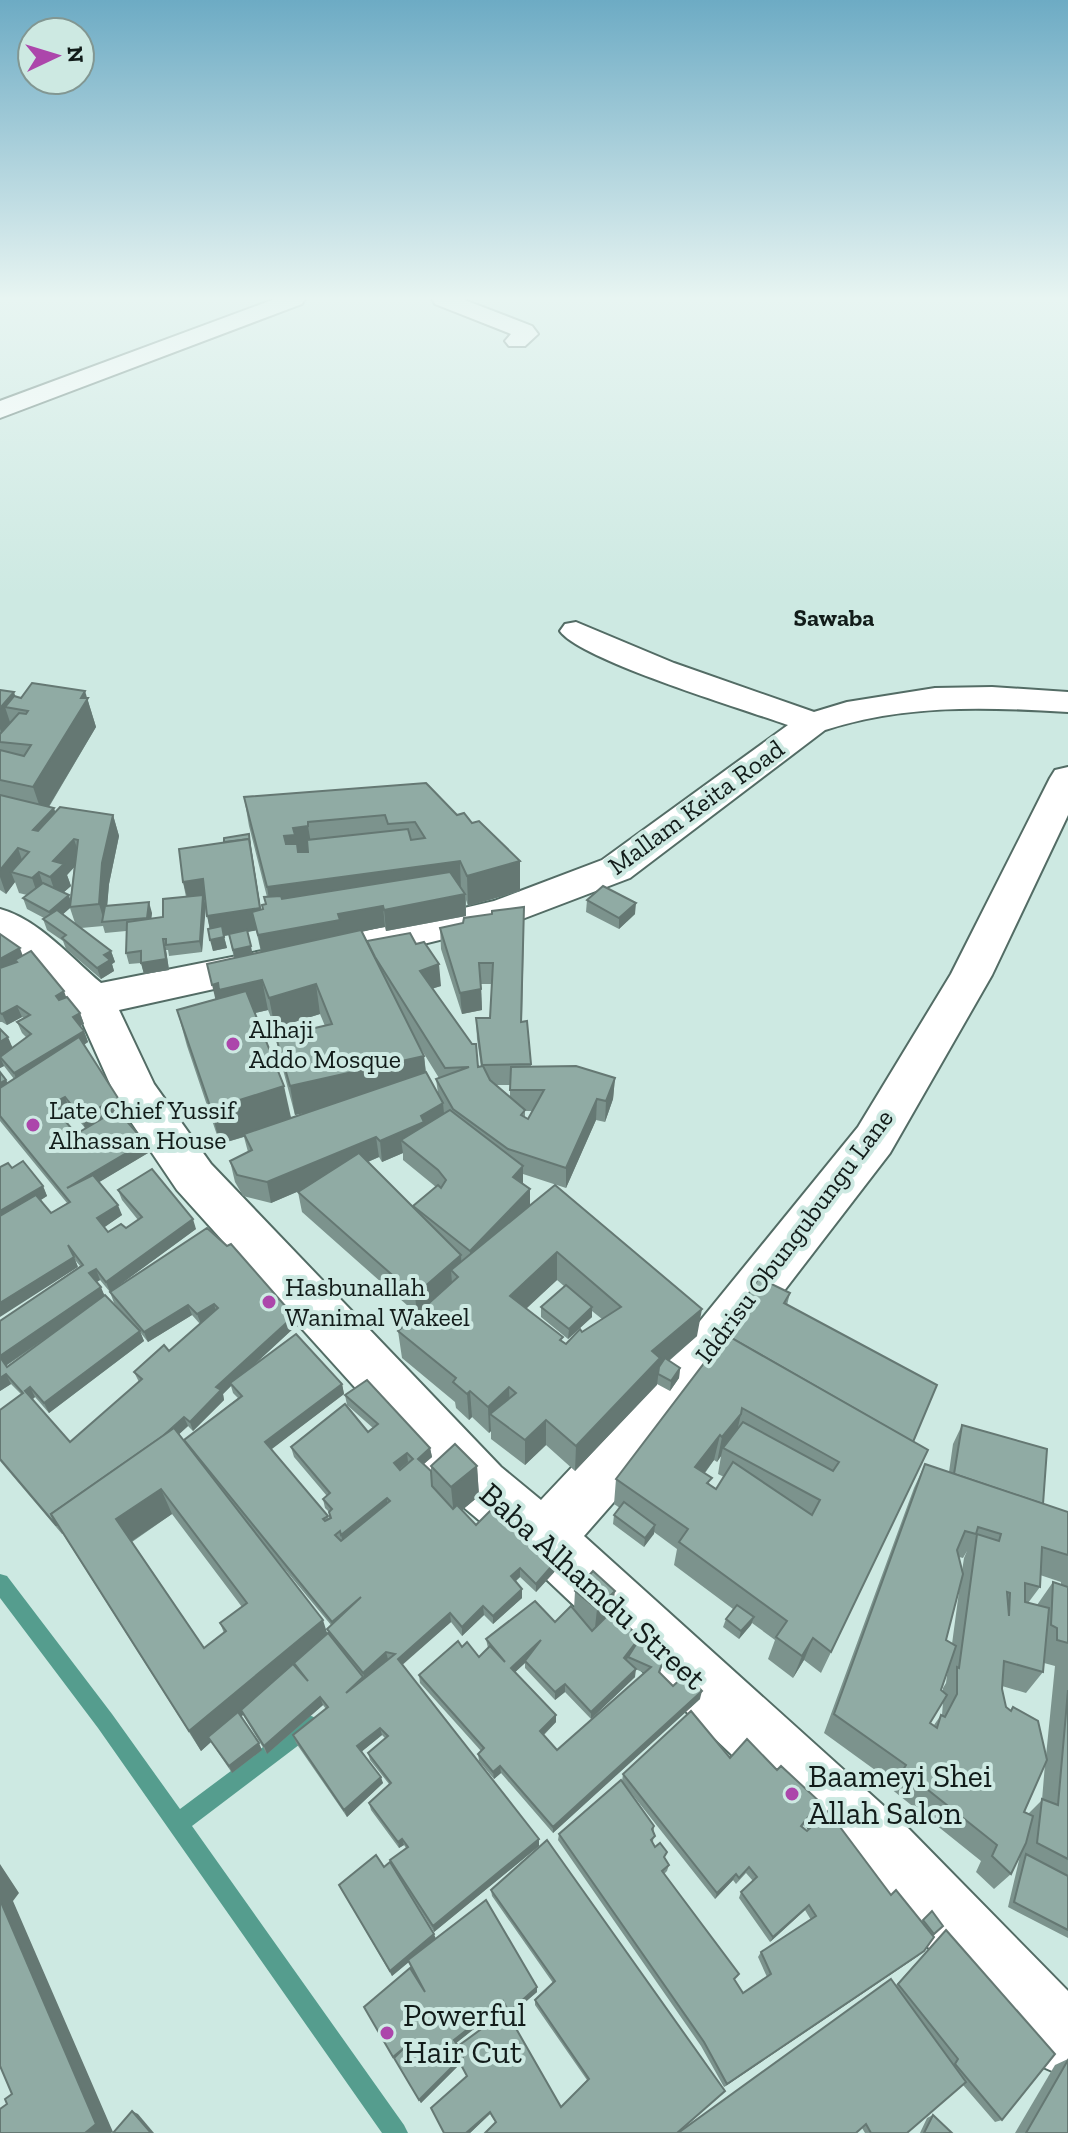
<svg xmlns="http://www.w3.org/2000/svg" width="1068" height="2133" viewBox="0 0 1068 2133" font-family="'Zilla Slab',serif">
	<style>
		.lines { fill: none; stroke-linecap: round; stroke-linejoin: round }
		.stream { fill: #559d8e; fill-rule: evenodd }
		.minor-casing { stroke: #536c65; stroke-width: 4 }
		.minor { fill: #fff; fill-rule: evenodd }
		.wall { fill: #7c938d; fill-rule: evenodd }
		.shaded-wall { fill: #657873 }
		.building { fill: #90aba4; stroke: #657873; stroke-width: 2; fill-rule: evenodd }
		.poi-dot { fill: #ac46ab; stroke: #cde9e2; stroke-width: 3 }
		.labels { text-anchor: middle; stroke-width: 8; stroke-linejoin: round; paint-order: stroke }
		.far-neighbourhood-label { font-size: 24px; font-weight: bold; fill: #121c1a; stroke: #cde9e2 }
		.street-label { font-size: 26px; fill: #121c1a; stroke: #cde9e2 }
		.poi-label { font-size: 26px; fill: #121c1a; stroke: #cde9e2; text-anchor: start }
		.near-street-label { font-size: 32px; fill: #121c1a; stroke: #cde9e2 }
		.near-poi-label { font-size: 32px; fill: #121c1a; stroke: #cde9e2; text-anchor: start }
	</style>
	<rect width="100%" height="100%" fill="#cde9e2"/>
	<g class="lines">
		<path class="stream" d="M0,1574L7,1576L112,1714L180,1809L302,1718L309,1715L316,1718L319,1725L316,1732L192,1826L404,2125L408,2133H382L98,1728L0,1598Z"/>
		<g class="minor-casing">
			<g id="minor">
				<path d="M275,299H305L302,304L0,418V401Z"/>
				<path d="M432,299H462L532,326L538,334L525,346H509L505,341L511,334L435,304Z"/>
				<path d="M576,622L674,663L814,712L847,702L935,688L992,687L1068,692V712C985,707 905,704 825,730L630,878L517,921L354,961L340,957L334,947L340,937L494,901L602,860L788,725C746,710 580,660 560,631L565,624Z"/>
				<path d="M1068,767V815L992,975L890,1153L677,1430L584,1536L907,1827L1068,1991V2078L1043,2067L859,1875L524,1558L461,1505L177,1190L119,1104L76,1008L0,942V909C38,919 71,958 101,983L267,950L282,954L288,964L282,974L119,1010L154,1084L211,1164L501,1467L541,1500L639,1396L858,1127L951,974L1050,778L1055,770Z"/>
			</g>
		</g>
		<use href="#minor" class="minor"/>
	</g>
	<g class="wall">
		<path d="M0,690L21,698H87L96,727L49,807L56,812L113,815L119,836L109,884L107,905L152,913L151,919L163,917L186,897L183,882L224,842L249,834L261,910L262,909L266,904L267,897L249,826L244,797L426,783L520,891L468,906L466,900V916L386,931L385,927L362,931L367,941L441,986L433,988L478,1067H481L477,1039L476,1018H490L492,984H481L482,1010L462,1014L441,949L440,928H524L522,1022L527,1021L531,1066L615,1078L613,1099L605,1122L596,1120L566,1188L523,1174V1184L530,1205L697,1336L669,1361L680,1368L679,1378L670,1391L657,1384L575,1471L546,1445L525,1465L491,1439V1431L489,1433L472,1417L469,1420L456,1408L455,1402L402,1358L398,1331L417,1314L302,1212L298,1192L301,1190L271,1203L243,1196L235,1182L230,1161L248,1152L244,1137L220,1144L187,1046L177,1010L215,999L234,958L229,935L224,936L227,948L213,951L205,900L202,952L169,956L168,950H166L169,970L144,974L141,963L129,964L126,953V931L105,933L103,926L81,928L111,951L115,962L112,964L114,971L101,979L66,949L63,941L47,930L43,919L44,918L27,909L23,898L27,895L19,893L15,882L6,894L0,890ZM74,867L70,900L63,893L71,886L67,875ZM70,908L75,923L63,914ZM256,930L261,952L252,954L247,932ZM268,1010L275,1028L320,1014L325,1026L276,1037L282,1066L295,1115L305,1113L291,1118L255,1013ZM418,1044L439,1078L436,1079L438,1093L426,1072L424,1056ZM496,1085H510V1097ZM525,1111H532L528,1119L525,1118ZM403,1153V1160L436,1187L413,1206L414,1208L368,1162L379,1157L382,1162ZM557,1280L564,1286L541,1307V1317L568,1339L592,1317V1311L602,1319L582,1332L566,1344L526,1308Z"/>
		<path d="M587,900L635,914L619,929L586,912Z"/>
		<path d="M0,934L66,997L80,1013L84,1024L80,1026L84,1031L88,1042L84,1045L118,1098L122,1109L118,1111L148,1153L99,1182L122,1215L104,1227L108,1232L126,1228L138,1220L122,1200L118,1190L196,1229L110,1292L100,1280L97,1282L105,1296L131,1322L114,1303L110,1292L207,1228L296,1326L255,1364L342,1384L344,1394L271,1449L328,1516L329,1519V1512L325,1508L323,1499L327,1496L294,1457L291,1447L368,1432L373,1428L347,1405L345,1395L430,1448L432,1457L424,1464L431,1471V1466H477L479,1496L462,1510L476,1525L508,1527L557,1569L536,1592L520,1577L515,1582L522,1598L493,1624L484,1615L462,1636L451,1622L402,1664L539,1839V1846L434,1932L395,1870L436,1939L537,1992L509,2016L561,2107L587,2080L535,2005V2000L553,1983L492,1896L491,1890L725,2091L495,2122L490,2114L470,2133H444L467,2076L460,2064L421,2103L364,2007L420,1985L409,1962L392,1976L339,1885L384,1867L392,1865L390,1860L406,1848L404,1845L399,1848L371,1810L369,1803L389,1784L370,1760L368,1753L385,1738L382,1735L362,1751L383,1783L347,1817L296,1743L293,1735L326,1709L323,1705L267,1754L243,1715L241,1716L262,1750L232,1773L211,1742L201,1751L63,1534H62L0,1461V1410L21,1394L11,1384L0,1391V1321L80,1266L75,1260L78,1267L12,1168L43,1186L47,1196L41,1200L51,1213L67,1203L0,1121V1072L8,1083L14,1079L4,1066L0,1068V1029L13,1048L27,1038L22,1033L17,1022L24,1018L22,1017L7,1025L2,1022H0ZM69,1108L85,1128L76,1134L59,1114ZM192,1315L200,1324L169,1351L134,1372L139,1382L70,1442L32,1400L35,1397L49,1413L144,1341L140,1332L148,1342ZM58,1330L7,1367L6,1366ZM231,1386L233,1393L238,1398L184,1440L179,1434L188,1426L193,1431L224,1400L223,1394ZM172,1514L242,1607L220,1623L224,1633L204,1648L132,1542ZM263,1543L331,1625L327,1629L329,1634H327ZM503,2006L508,2014L458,2046L456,2043Z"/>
		<path d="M790,1293L787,1305L913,1442L928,1450L821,1673L804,1660L793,1678L768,1659L775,1640L752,1623L739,1639L723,1627L726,1619L733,1609L674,1565L677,1549L654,1532L644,1547L613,1524L614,1515L620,1508L614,1504L616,1479L719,1344L720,1337ZM721,1456L718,1474L724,1477L716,1489L710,1485L705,1473L714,1460L717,1462Z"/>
		<path d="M962,1425L1043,1504L1068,1512V1938L1008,1907L1020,1856L1011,1874L994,1889L976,1872L981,1861L890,1788L893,1783L824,1733L914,1488L925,1464L949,1472L953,1444ZM967,1551L964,1558L962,1571L959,1557L963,1558ZM1040,1575L1061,1582V1585L1053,1582L1037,1605L1028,1603L1040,1587ZM960,1584L952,1644L946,1640ZM1044,1663L1055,1666L1046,1756L1006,1707L1002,1689V1686L1026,1693L1043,1672ZM948,1668L946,1683L943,1688V1692L941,1690ZM943,1702L942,1715H941L934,1725L930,1723ZM1045,1764L1042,1800L1028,1814L1024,1812Z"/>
		<path d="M575,1591L612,1613L640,1637L639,1644L665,1656L660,1673L673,1686L700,1699L553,1833L501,1773L494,1779L479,1761L478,1754L481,1751L420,1683L419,1675L462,1647L479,1657L488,1648L486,1639L555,1622L574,1609ZM525,1663V1668L555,1700L565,1692L591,1719L635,1677V1669L645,1673L557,1750L544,1735L556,1722V1715L515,1672Z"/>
		<path d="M730,1758L777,1770L817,1809L802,1827L891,1895L921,1922L932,1911L943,1926L933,1936L924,1951L918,1956L724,2087L701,2046L558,1840L559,1834L622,1781L623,1774ZM624,1784L715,1899L733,1880L736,1884L746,1873L753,1881L741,1892L739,1898L770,1942L805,1910L811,1920L761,1952L758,1957L767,1977L743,1993L664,1874L667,1871L669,1865L653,1843L654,1826Z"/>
		<path d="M946,1930L1002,2120L995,2122L963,2085L907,2133H865L862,2128L896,1985Z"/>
		<path d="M1068,2059V2133H1015L1055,2065Z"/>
		<path d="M933,2115L952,2133H920L927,2118Z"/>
	</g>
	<g class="shaded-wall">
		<path d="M85,691L96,727L43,816L33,787Z"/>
		<path d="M14,692L20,710L5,707L11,725L2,735L0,729V708Z"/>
		<path d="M54,808L61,829L41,851L33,830Z"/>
		<path d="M113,815L119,836L109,884L106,921H104L99,904L102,863Z"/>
		<path d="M308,826L313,855L289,866L284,836L293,828Z"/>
		<path d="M249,834L264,929L212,938L207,916Z"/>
		<path d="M74,839L81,860L67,875L71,886L57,898L50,877L53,861Z"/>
		<path d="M18,848L25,869L11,872L15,882L6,894L0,877V870Z"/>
		<path d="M460,861L461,891L272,917L267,887Z"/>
		<path d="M520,861V891L468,906L467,876Z"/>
		<path d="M39,872L46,893L39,899L32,878Z"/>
		<path d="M203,879L208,900H204L206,906L202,952L183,882Z"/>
		<path d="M465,894L466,916L386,931L384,910Z"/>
		<path d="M69,895L72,906L70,907V908L53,923L49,912Z"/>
		<path d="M149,902L152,913L150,929L147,918Z"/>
		<path d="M636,903L635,914L619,929V918Z"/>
		<path d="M383,906L385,927L342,935L262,956L258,935L338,914Z"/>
		<path d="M224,937L227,948L213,951L210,940Z"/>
		<path d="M163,939L166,950L169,970L144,974L141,963Z"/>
		<path d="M251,946L253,957L235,961L233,950Z"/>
		<path d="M20,948L24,959L15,960L16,964L0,972V959Z"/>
		<path d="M111,951L115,962L112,964L114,971L101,979L97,968L104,955Z"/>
		<path d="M439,964L441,986L422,992L420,971Z"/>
		<path d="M262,980L268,1010L226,1020L219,1014L212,985L218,983Z"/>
		<path d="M316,984L320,1014L275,1028L269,998Z"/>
		<path d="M481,989L482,1010L462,1014L460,993Z"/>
		<path d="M64,991L68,1002L60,1007L56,996Z"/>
		<path d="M17,1006L22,1017L7,1025L2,1014Z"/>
		<path d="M80,1013L84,1024L76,1028L73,1017Z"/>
		<path d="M84,1031L88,1042L18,1084L14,1073Z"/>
		<path d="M8,1037L17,1058L0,1057L4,1066L0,1068V1042Z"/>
		<path d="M424,1056L427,1086L295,1115L290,1086Z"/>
		<path d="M615,1078L613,1099L605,1122L606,1101Z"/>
		<path d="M6,1080L11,1091L0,1097V1083Z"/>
		<path d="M284,1086L292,1122L220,1144L211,1109Z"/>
		<path d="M65,1097L69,1108L56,1115L51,1104Z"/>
		<path d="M118,1098L122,1109L85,1128L81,1117Z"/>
		<path d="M597,1099L596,1120L566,1188V1168Z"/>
		<path d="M443,1103L445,1124L401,1140L403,1153L382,1162L380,1141Z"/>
		<path d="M376,1137L379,1157L271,1203L267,1182Z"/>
		<path d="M145,1142L148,1153L71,1199L67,1188Z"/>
		<path d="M523,1166V1186L513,1177Z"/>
		<path d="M43,1186L47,1196L0,1225V1211Z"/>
		<path d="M530,1189V1209L471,1270L470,1251Z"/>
		<path d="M118,1205L122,1215L102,1229L97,1218Z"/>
		<path d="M193,1219L196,1229L110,1292L106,1282Z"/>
		<path d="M557,1252V1280L511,1323L510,1296Z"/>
		<path d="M461,1255L462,1275L451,1270L452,1283L417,1315L415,1295Z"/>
		<path d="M74,1257L78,1267L0,1317V1303Z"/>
		<path d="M96,1269L100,1280L93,1284L89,1273Z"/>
		<path d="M101,1287L105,1297L5,1366L0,1356Z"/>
		<path d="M214,1304L217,1314L201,1324L197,1314Z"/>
		<path d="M188,1305L192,1315L148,1342L144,1332Z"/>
		<path d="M592,1307V1317L568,1339L569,1329Z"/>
		<path d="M702,1309L697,1336L659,1369L657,1385L575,1471L576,1446L652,1351Z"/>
		<path d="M294,1316L296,1326L232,1385L230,1383L231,1386L223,1394L224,1400L193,1431L190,1422L216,1387Z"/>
		<path d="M140,1331L144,1341L49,1413L44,1403Z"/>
		<path d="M680,1368L679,1378L670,1391L671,1381Z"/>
		<path d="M6,1374L11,1384L0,1391V1378Z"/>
		<path d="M342,1384L344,1394L268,1452L265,1442Z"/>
		<path d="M30,1387L35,1397L30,1401L25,1391Z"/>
		<path d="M509,1387L510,1413L490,1414L491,1431L489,1433L488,1407Z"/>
		<path d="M470,1391L472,1417L469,1420L467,1394Z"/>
		<path d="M741,1414L735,1440L723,1448L721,1456L717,1462L722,1437Z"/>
		<path d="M184,1417L188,1426L88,1518L63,1533Z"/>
		<path d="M546,1420V1445L525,1465V1440Z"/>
		<path d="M720,1435L714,1460L690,1492L695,1467Z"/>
		<path d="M430,1448L432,1457L419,1468L418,1459Z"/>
		<path d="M407,1453L408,1462L396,1472L394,1463Z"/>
		<path d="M477,1466L479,1496L454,1517L451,1487Z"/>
		<path d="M161,1489L172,1514L129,1543L116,1519Z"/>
		<path d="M387,1498L388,1508L343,1543L341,1535Z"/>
		<path d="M655,1525L654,1534L644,1547L645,1538Z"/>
		<path d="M557,1560V1569L536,1592V1584Z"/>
		<path d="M520,1568V1577L511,1585V1576Z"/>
		<path d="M522,1589V1598L493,1624V1616Z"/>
		<path d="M615,1591L611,1618L594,1637L597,1609Z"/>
		<path d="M483,1606L484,1615L462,1636V1627Z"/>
		<path d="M450,1613L451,1622L400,1667L398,1659Z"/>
		<path d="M754,1617L751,1625L739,1639L741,1631Z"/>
		<path d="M323,1620L330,1642L294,1663L296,1670L211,1742L208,1737L211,1742L201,1751L189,1731Z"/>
		<path d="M640,1637L639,1645L628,1657L627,1660L623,1665L624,1658Z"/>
		<path d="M813,1638L804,1660L793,1678L802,1656Z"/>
		<path d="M541,1640L525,1661V1663L511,1676V1668Z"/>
		<path d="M386,1652L388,1659L365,1681L363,1673Z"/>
		<path d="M636,1669L635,1677L591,1719V1712Z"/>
		<path d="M565,1684V1692L555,1700V1692Z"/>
		<path d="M702,1691L700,1699L553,1833V1827Z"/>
		<path d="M320,1697L323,1705L267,1754L264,1746Z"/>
		<path d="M556,1715V1722L540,1738V1731Z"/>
		<path d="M380,1728L382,1735L360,1753L357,1746Z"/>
		<path d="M259,1743L262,1750L232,1773L229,1766Z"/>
		<path d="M500,1766L501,1773L494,1779L493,1772Z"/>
		<path d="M381,1777L383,1783L347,1817L344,1810Z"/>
		<path d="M402,1839L404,1845L399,1848L398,1842Z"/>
		<path d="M539,1839V1846L434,1932L433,1926Z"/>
		<path d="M0,1864L19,1893L13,1901L113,2132L111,2133H85L0,1900Z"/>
		<path d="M736,1874L733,1880L715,1899L717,1893Z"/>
		<path d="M809,1905L805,1910L770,1942L773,1937Z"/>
		<path d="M434,1934L436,1939L392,1976L390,1971Z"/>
		<path d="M924,1951L918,1956L724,2087L727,2084Z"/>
		<path d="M537,1987V1992L509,2016V2012Z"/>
		<path d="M503,2001V2006L455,2044L454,2040Z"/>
		<path d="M464,2055L465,2059L421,2103L419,2100Z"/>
		<path d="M132,2111L138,2114L154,2133H151Z"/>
		<path d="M490,2112V2114L470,2133H466Z"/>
	</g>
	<g class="building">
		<path d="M32,683L85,691L81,698H88L33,787L0,780V750L24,756L31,745L0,742V734L19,713L26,714L28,711L5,707L14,696L21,698Z"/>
		<path d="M0,690L14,692L0,708Z"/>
		<path d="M426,783L457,815L464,813L472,823L479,821L520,861L467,876L460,861L267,887L244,797ZM385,815L388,824L415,822L425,838L411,840L408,829L307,840L308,852H298L297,844H286L284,836L295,835L293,828L308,826V822Z"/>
		<path d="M0,795L54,808L33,830L38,831L60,807L113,815L102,863L99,904L70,907L78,840L74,839L53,861L64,864L50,877L39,872L32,878L11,872L29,852L18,848L0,870Z"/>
		<path d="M249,834L250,847L249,839L224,842V838Z"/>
		<path d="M249,839L260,908L207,916L203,879L183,882L179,849Z"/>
		<path d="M450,872L465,894L384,910L383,906L338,914L340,920L258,935L252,912L263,909L262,905L266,904L264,897L281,896L282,899Z"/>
		<path d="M43,883L69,895L49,912L23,898Z"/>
		<path d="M603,886L636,903L619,918L587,900Z"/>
		<path d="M203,895L200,941L166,945V939H163L166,959L141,963V951L126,953L127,922L163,917V899Z"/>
		<path d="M149,902L147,918L102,922L105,906Z"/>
		<path d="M524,907L521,1022L527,1021L531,1064L482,1065L476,1018H490L493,963H479L481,989L460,993L440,928L463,923L464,918L492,914V911Z"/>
		<path d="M57,910L111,951L104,955L110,960L97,968L62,938L66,935L43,919Z"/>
		<path d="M222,926L224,937L210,940L208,929Z"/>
		<path d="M247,930L251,946L233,950L229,934Z"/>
		<path d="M361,930L424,1056L290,1086L276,1037L332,1024L316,984L269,998L262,980L219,990L218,983L212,985L207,964Z"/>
		<path d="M410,933L416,944L424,942L439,964L420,971L472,1044H476L478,1067L483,1066L490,1080L525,1110L521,1115L528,1119L544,1090H510L511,1067L576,1066L615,1078L606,1101L597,1099L566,1168L508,1149L453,1109L436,1079L469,1067L445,1068L375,957L367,941Z"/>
		<path d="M0,934L20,948L0,959Z"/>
		<path d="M31,951L64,991L56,996L59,1000L67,997L80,1013L73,1017L84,1031L14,1073L0,1057L31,1034L17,1022L30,1015L17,1006L2,1014L0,1013V968L17,962L15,960Z"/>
		<path d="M246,991L284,1086L211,1109L177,1010Z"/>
		<path d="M0,1029L8,1037L0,1042Z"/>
		<path d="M79,1037L118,1098L81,1117L65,1097L51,1104L76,1134L117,1110L145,1142L67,1188L93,1175L118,1205L97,1218L108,1232L121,1224L126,1228L142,1217L118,1190L152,1169L193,1219L106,1282L96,1269L89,1273L101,1287L0,1356V1321L83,1265L68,1245L74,1257L0,1303V1216L36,1195L51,1213L70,1202L0,1116V1088Z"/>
		<path d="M0,1072L6,1080L0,1083Z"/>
		<path d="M426,1072L443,1103L421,1116L424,1122L380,1141L376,1137L267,1182L237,1175L230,1161L252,1150L244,1134Z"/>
		<path d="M450,1110L523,1166L513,1177L530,1189L470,1251L413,1206L438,1185L441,1188L446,1180L438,1170L401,1140Z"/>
		<path d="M359,1153L461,1255L415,1295L298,1192Z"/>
		<path d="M23,1161L43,1186L0,1211V1167L8,1163L12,1168Z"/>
		<path d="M555,1185L702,1309L652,1351L660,1358L576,1446L546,1420L525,1440L490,1414L516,1393L509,1387L488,1407L470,1391L467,1394L453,1382L456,1378L398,1331L458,1277L451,1270ZM557,1252L621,1307L582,1332L580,1329L566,1344L560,1340L563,1337L510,1296Z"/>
		<path d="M207,1228L227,1246L231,1244L294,1316L216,1387L221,1390L190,1422L184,1417L163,1436L51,1514L57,1525H56L0,1459V1410L23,1393L6,1374L0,1378V1357L7,1367L105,1295L140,1331L44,1403L30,1387L25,1391L70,1442L142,1379L134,1372L164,1345L169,1351L218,1308L214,1304L197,1314L188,1305L144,1332L110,1292Z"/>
		<path d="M759,1278L790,1293L784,1303L937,1385L913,1442L728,1336L723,1339L720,1337Z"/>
		<path d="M566,1285L592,1307L569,1329L541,1307Z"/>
		<path d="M296,1334L342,1384L265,1442L328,1516L323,1519L325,1521L331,1518L329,1512L332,1509L323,1499L330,1493L291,1447L345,1404L368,1432L378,1424L345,1395L367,1380L430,1448L418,1459L431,1471L432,1486L453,1509L457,1505L476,1525L491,1510L508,1527L511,1524L536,1548L540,1544L557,1560L536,1584L520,1568L511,1576L522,1589L493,1616L483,1606L462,1627L450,1613L398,1659L539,1839L433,1926L390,1860L408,1847L402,1839L398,1842L369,1803L391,1783L368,1753L388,1736L380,1728L357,1746L381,1777L344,1810L293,1735L328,1707L320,1697L264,1746L241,1710L293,1664L308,1681L294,1663L328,1633L363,1677L346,1693L395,1654L386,1652L363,1673L327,1629L361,1597L332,1622L184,1440L242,1396L230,1383ZM407,1453L413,1459L400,1470L394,1463ZM387,1498L390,1501L341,1541L335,1535L340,1531L341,1535Z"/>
		<path d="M728,1336L928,1450L831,1652L813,1638L802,1656L776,1637L787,1621L679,1542L688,1529L616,1479L724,1337ZM742,1408L839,1462L833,1471L743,1422L723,1448L820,1500L812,1515L733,1462L716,1489L707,1483L712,1478L695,1467L720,1435L722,1437L741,1414Z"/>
		<path d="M665,1358L680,1368L671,1381L658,1374L659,1367Z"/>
		<path d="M962,1425L1047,1449L1043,1504L954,1474Z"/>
		<path d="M174,1428L323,1620L189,1731L51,1514ZM161,1489L247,1603L220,1623L226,1631L204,1648L116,1519Z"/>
		<path d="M455,1444L477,1466L451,1487L431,1466Z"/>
		<path d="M925,1464L1068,1512V1555L1042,1547L1040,1587L1025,1583V1602L1049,1608L1043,1672L1004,1661L1002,1689L1006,1707L1011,1711L1013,1707L1038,1721L1047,1760L1024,1812L1033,1816L1026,1843L1011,1874L992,1856L997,1845L903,1770L906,1765L834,1714ZM978,1527L1001,1534L999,1541L977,1534L959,1668L957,1667V1694L945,1717L941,1715L937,1728L930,1723L947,1695L941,1690L956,1646L946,1640L963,1574L957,1550L965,1531L976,1534ZM1007,1592L1010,1593L1009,1616Z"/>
		<path d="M624,1502L655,1525L645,1538L614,1515Z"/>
		<path d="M593,1571L615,1591L597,1609L575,1591Z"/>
		<path d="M1053,1582L1068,1587V1643L1057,1640V1628L1051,1625Z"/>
		<path d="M535,1601L555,1622L571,1606L592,1631L611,1612L640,1637L624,1658L636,1669L591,1712L565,1684L555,1692L525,1661L541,1640L511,1668L556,1715L540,1731L557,1750L651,1667L628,1657L637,1643L665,1656L659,1672L673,1686L686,1674L702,1691L553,1827L500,1766L493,1772L478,1754L484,1748L419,1675L458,1641L462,1647L467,1642L479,1657L490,1646L505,1662L486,1639Z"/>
		<path d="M737,1605L754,1617L741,1631L726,1619Z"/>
		<path d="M1068,1690V1859L1037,1843L1042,1799L1058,1805Z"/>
		<path d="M691,1711L730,1758L747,1739L777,1770L781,1766L820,1802L801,1826L807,1831L828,1811L891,1895L896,1890L934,1937L924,1951L727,2084L704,2042L559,1834L621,1780L654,1826L652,1829L655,1836L651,1840L655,1847L660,1843L667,1852L664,1857L669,1865L662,1871L739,1974L734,1979L743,1993L771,1974L761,1952L816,1916L809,1905L773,1937L741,1892L757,1877L749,1867L739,1878L736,1874L717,1893L623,1774Z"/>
		<path d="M238,1712L259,1743L229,1766L208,1737Z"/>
		<path d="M547,1840L725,2091L677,2133H485L496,2122L490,2112L466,2133H444L431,2108L467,2076L460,2063L464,2055L419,2100L394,2058L405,2047L393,2057L364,2007L410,1968L425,1992L408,1960L486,1900L537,1987L509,2012L503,2001L454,2040L458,2046L506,2011L561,2107L589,2079L535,2000L555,1981L491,1890Z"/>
		<path d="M1026,1854L1068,1876V1930L1014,1902Z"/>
		<path d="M376,1855L384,1867L390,1862L434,1934L390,1971L339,1885Z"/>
		<path d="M0,1900L96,2124L85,2133H0V2109L7,2104L5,2099L12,2094L0,2066Z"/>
		<path d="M932,1911L943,1926L934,1934L923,1920Z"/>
		<path d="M946,1930L1055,2054L1002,2120L955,2064L958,2059L898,1984Z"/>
		<path d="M891,1979L966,2082L907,2133H871L866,2124L856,2133H678Z"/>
		<path d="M1068,2060V2133H1026Z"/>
		<path d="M132,2111L151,2133H113Z"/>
		<path d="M933,2115L952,2133H924Z"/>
	</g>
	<linearGradient id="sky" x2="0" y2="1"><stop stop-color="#6dabc4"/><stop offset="0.5" stop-color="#e8f5f2"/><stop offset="1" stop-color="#e8f5f2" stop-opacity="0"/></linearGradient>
	<rect width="1068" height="597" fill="url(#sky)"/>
	<g class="poi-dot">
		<circle cx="233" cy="1044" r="8"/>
		<circle cx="33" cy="1125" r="8"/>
		<circle cx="269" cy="1302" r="8"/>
		<circle cx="792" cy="1794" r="8"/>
		<circle cx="387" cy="2033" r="8"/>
	</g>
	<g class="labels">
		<g class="far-neighbourhood-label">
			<text x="834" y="626">Sawaba</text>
		</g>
		<g class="street-label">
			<text transform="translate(696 807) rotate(-36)" y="9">Mallam Keita Road</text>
			<text transform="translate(794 1236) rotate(-53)" y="9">Iddrisu Obungubungu Lane</text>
		</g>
		<g class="poi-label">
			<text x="249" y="1038">Alhaji<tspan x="249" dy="30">Addo Mosque</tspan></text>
			<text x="49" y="1119">Late Chief Yussif<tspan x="49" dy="30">Alhassan House</tspan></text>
			<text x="285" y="1296">Hasbunallah<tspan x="285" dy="30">Wanimal Wakeel</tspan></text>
		</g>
		<g class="near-street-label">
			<text transform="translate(593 1586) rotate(42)" y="11">Baba Alhamdu Street</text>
		</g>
		<g class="near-poi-label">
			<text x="808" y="1787">Baameyi Shei<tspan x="808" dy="37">Allah Salon</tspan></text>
			<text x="403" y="2026">Powerful<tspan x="403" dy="37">Hair Cut</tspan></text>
		</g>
	</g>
	<g transform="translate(56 56) rotate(86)"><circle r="38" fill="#cde9e2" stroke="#829792" stroke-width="2"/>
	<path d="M0-6L14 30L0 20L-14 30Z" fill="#ac46ab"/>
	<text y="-12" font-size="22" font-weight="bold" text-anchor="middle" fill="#121c1a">N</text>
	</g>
</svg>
